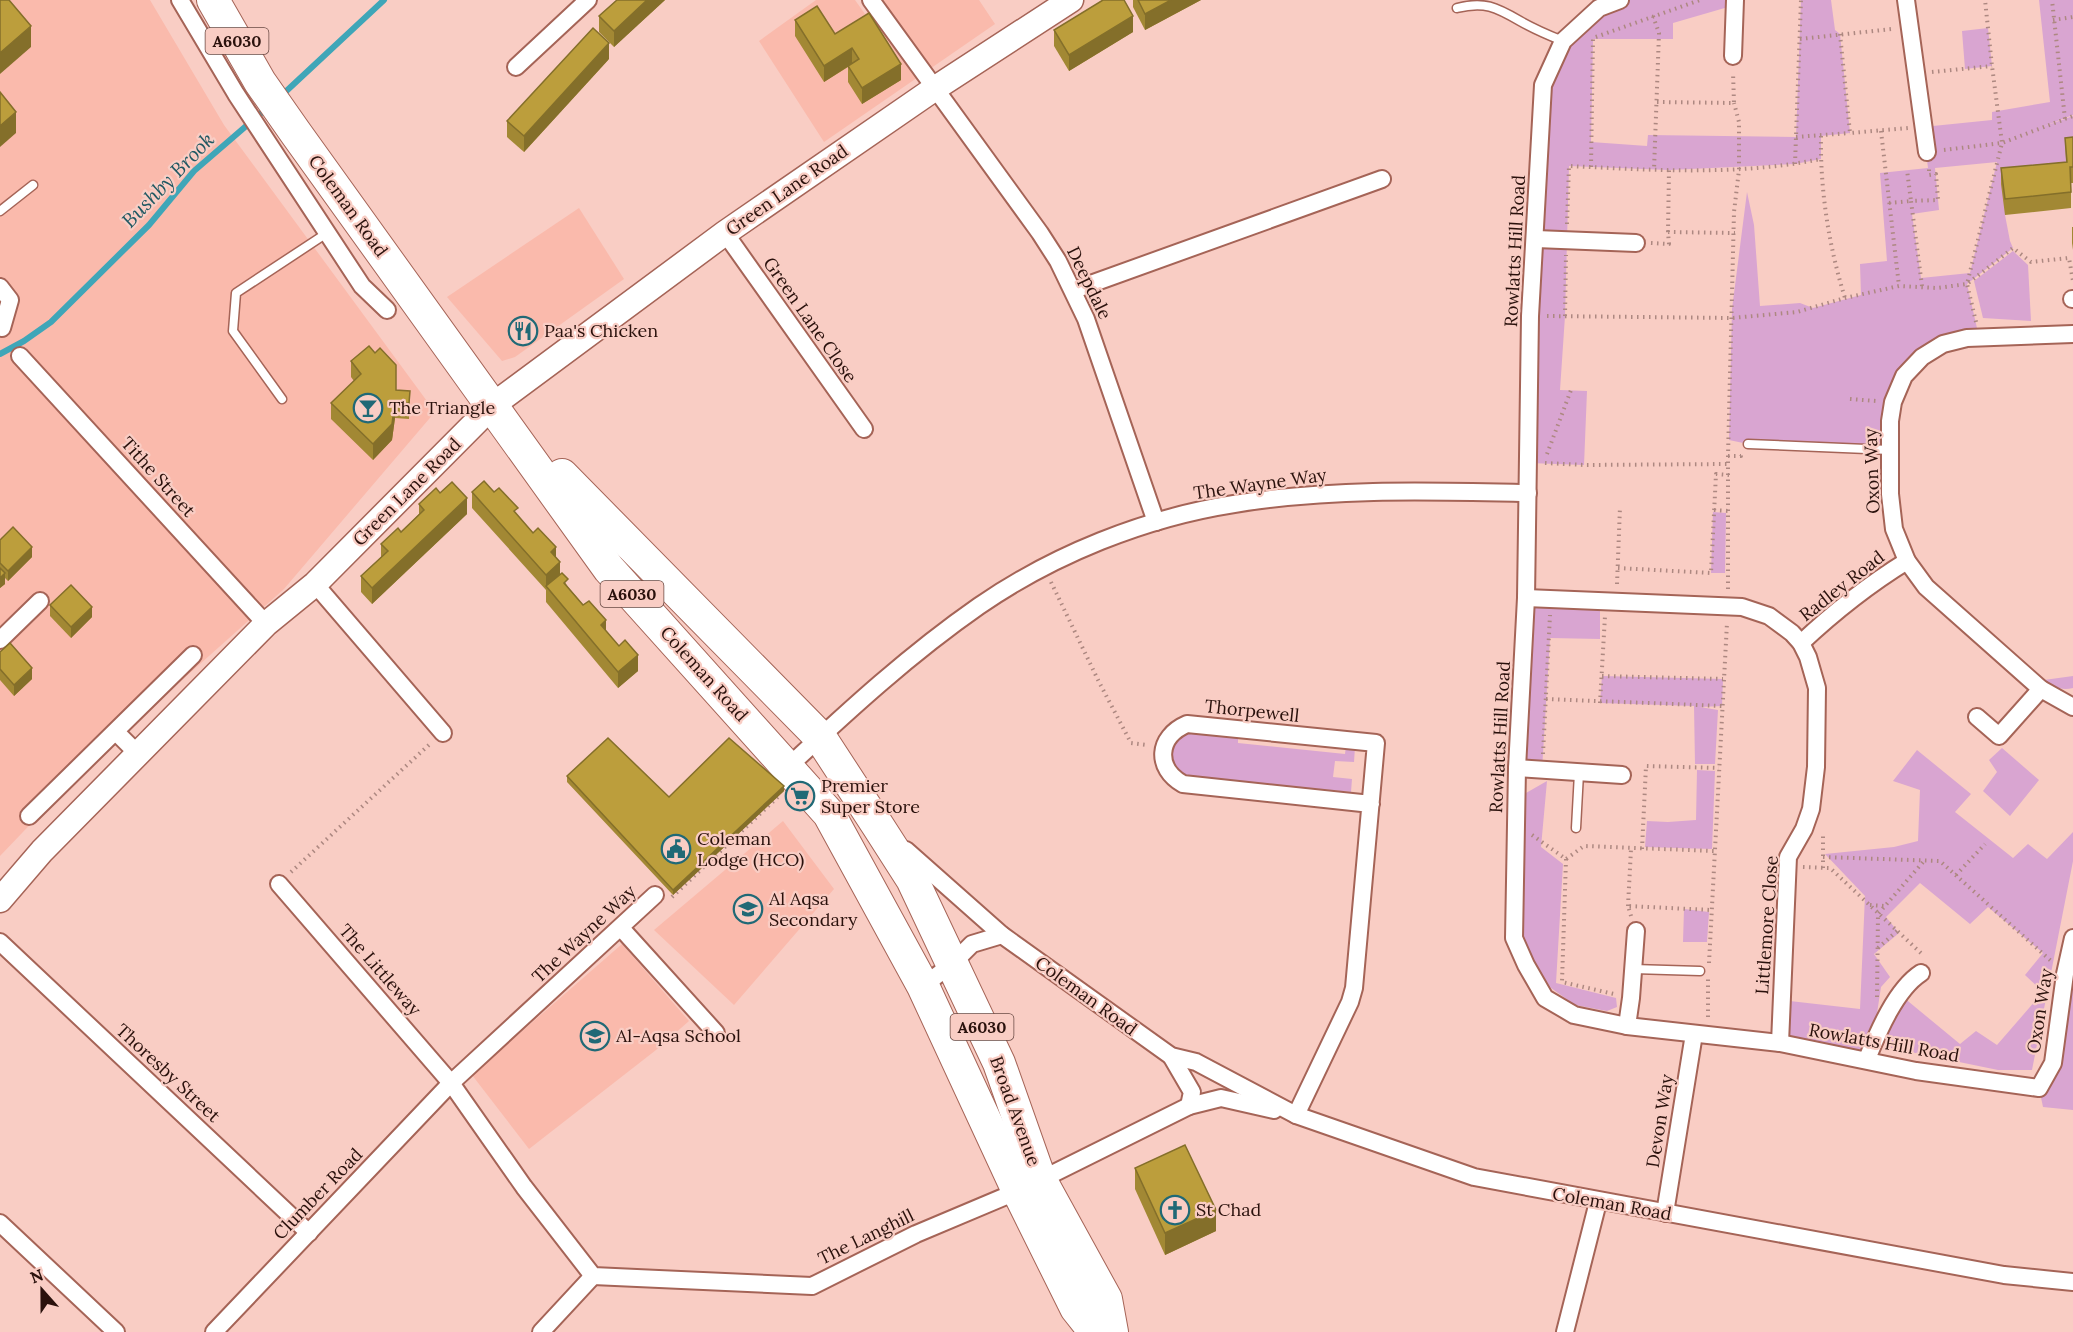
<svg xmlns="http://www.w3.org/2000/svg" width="2073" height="1332" viewBox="0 0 2073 1332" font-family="Lora,serif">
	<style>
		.built { fill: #fabaac }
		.green { fill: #d9a5d1; fill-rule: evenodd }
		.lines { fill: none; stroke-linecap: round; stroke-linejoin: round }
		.stream { stroke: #3fa6b8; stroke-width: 6 }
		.lane-casing { stroke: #a56457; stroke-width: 11 }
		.street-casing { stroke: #a56457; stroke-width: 20 }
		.secondary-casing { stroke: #a56457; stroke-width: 27 }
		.highway-casing { stroke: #a56457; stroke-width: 34 }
		.path { stroke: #ad8881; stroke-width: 4; stroke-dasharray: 1.5 4.5; stroke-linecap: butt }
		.lane { stroke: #fff; stroke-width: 8 }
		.street { stroke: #fff; stroke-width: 16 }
		.secondary { stroke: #fff; stroke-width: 24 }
		.highway { stroke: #fff; stroke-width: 32 }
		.wall { fill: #a28834 }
		.shaded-wall { fill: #846f2a }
		.building { fill: #bc9e3c; stroke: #846f2a; stroke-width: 1.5 }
		.labels { text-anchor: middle; stroke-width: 4.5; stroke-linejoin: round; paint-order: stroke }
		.shield { fill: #f9cdc4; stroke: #684943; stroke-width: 1.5 }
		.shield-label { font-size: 16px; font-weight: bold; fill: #2a110c }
		.street-label { font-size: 18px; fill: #2a110c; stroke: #f9cdc4 }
		.poi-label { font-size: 18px; fill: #2a110c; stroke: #f9cdc4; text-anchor: start }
		.water-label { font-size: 20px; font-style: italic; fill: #1f5862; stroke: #f9cdc4 }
	</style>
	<rect width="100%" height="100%" fill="#f9cdc4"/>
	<g class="built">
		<path d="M0,0H150L224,125L435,412L284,589L88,764L0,856Z"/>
		<path d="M816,0H855L865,14L884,0H979L995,24L824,142L759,41Z"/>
		<path d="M579,208L624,279L515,357L502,361L447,297Z"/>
		<path d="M783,821L834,889L734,1005L654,930Z"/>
		<path d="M622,944L689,1021L656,1050L529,1149L472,1075Z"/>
	</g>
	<g class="green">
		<path d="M1620,0H1735V5L1673,23V39H1593L1591,142L1647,146L1648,135L1796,137L1801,0H1831L1835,30L1840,34L1850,133L1821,136V159L1795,164L1669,170L1569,166L1565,316L1560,390L1587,391L1584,465L1529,463L1543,85L1563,41Z"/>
		<path d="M2039,0H2073V115L2042,127L2073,116V153L2066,154L2067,178L2005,215L2010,241L2013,248L1967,284L1979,337L1967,338L1904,376L1890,450L1748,444L1729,440L1732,309L1747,192L1754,225L1760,306L1800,303L1813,308L1861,295L1860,264L1887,261L1880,173L1928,168L1923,127L1992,120V112L2050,102ZM1997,162L1970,273L1921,278L1912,214L1939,210L1935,168Z"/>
		<path d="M1988,28L1992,66L1965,69L1962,31Z"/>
		<path d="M2013,251L2028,265L2031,321L1983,318L1974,281Z"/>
		<path d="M1713,512L1726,513L1725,573H1711Z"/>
		<path d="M1526,598L1600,608V639L1550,638L1542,770L1517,768Z"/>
		<path d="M1602,676L1723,679L1722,706L1700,707L1718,710L1715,764H1695L1694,706L1600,703Z"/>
		<path d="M2073,676V688C2061,691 2054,687 2044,680Z"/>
		<path d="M1189,731L1238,735V743L1345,754L1346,746L1355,747L1354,762L1335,761L1333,777L1352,779L1351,792L1184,776C1172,768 1166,751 1177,738C1179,735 1186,733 1189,731Z"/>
		<path d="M2002,748L2039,780L2010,816L1983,791L1997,772L1989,760Z"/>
		<path d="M1917,750L1971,794L1955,812L2013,858L2028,844L2047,859L2073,832V861L2032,1070H1998L1891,1048L1885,1035L1903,997L1960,1044L1976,1031L1997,1045L2043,992L2025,975L2043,953L1988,907L1970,924L1920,883L1886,917L1899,933L1874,954L1890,977L1881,987L1874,1033L1867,1059L1782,1044L1781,1000L1860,1009L1865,896L1825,854L1894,847L1918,841L1920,790L1893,781Z"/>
		<path d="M1697,770L1715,771L1712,849L1645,847L1647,821L1668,822L1696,820Z"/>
		<path d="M1547,781L1541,847L1563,864L1556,983L1616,998L1617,1007L1607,1011L1575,1005L1551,988L1533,960L1521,934L1520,904L1526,793Z"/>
		<path d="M1684,909L1709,912L1707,942H1683Z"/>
		<path d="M2073,958V1110L2043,1107L2039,1088Z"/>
	</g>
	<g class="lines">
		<g class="stream">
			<path d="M281,96L384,0"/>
			<path d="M0,354L24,341L51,322L149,225L194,171L267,108"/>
		</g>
		<g class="lane-casing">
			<g id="lane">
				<path d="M1457,8C1484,1 1496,7 1520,21C1534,29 1548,35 1563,41"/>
				<path d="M0,211L33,185"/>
				<path d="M282,399L233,331L236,293L327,233"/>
				<path d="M1748,444L1890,450"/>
				<path d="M1576,828L1579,773"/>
				<path d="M1633,969L1700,971"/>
			</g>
		</g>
		<g class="street-casing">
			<g id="street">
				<path d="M180,0L236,94L362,286L387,310"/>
				<path d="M871,0L1040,233L1058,261L1086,319L1156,522"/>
				<path d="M1620,0L1599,8L1563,41L1543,85L1530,316L1526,598L1517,768L1514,938L1526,965L1545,998L1574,1015L1627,1026L1780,1043L1916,1071L2039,1088L2053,1063L2065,974L2073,938"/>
				<path d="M1906,0L1927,152"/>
				<path d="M1733,56L1735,0"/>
				<path d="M516,67L588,0"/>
				<path d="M725,233L864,429"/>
				<path d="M1536,239L1636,243"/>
				<path d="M0,287L10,300L2,328"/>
				<path d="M1074,290L1382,179"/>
				<path d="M2072,299H2073"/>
				<path d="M2073,334L1967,338L1943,344L1922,357L1904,376L1893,402L1890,421V494L1894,529L1907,561L1926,587L2041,689L2073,707"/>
				<path d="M20,356L266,624"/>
				<path d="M315,584L443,733"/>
				<path d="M1526,598L1742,607L1769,616L1792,633L1801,643L1808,657L1817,688L1816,767L1811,809L1804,829L1788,857L1780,1043"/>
				<path d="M0,640L40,601"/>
				<path d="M1801,643C1834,612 1868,585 1907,561"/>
				<path d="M1977,717L1999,736L2041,689"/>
				<path d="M116,732L138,754"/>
				<path d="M788,767C849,710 910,654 979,606C1053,555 1144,518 1234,504C1331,488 1430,491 1528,493"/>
				<path d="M1517,768L1622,775"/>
				<path d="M29,816L193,655"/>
				<path d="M906,850L1002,935L1171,1056L1196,1062L1296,1115L1474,1177L2004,1275L2073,1282"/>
				<path d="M279,884L451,1083L524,1187L593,1276L812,1286L916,1234L1018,1191L1189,1106L1221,1098L1274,1110"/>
				<path d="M621,928L716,1033"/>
				<path d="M0,942L309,1233"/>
				<path d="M923,986L952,964L972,944L1002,935"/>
				<path d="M1627,1026L1631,998L1636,931"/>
				<path d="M1171,1056L1192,1092L1189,1106"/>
				<path d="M1867,1059C1878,1032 1896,989 1921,973"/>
				<path d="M1296,1115L1350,1002L1354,988L1376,743L1187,724C1157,737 1155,768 1183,784L1371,804"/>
				<path d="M1665,1213L1694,1034"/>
				<path d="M0,1223L116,1332"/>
				<path d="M214,1332L451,1083L655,895"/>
				<path d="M541,1332L593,1276"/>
				<path d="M1565,1332L1598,1202"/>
			</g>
		</g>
		<g class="secondary-casing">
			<path id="secondary" d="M0,900L42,851L266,624L315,584L493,405L725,233L934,89L1071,0"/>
		</g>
		<g class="highway-casing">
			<g id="highway">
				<path d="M213,0L260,82L295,132L609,569L829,814L923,986L1018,1191L1076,1308L1095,1332"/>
				<path d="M562,475L820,737L878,826L912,879L999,1063L1040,1179L1106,1299L1112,1332"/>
			</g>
		</g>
		<g class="path">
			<path d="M1653,16L1659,33L1654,170"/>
			<path d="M2053,20L2073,17"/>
			<path d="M1840,34L1850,133L1908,128"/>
			<path d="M1800,39L1892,29"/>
			<path d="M1932,72L1992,66"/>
			<path d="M1657,102L1734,103L1733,72"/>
			<path d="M2065,119L2073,116"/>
			<path d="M1881,131L1899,286"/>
			<path d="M1821,136C1820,190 1829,247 1845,298"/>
			<path d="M1796,137L1850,133"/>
			<path d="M1944,150L2002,143L1992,66L1985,0"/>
			<path d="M1795,164L1801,0"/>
			<path d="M1591,167L1593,38L1700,0"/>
			<path d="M1889,203L1911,201L1907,170"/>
			<path d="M1567,224L1569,166C1653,170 1738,176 1821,159"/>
			<path d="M1668,232L1669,170"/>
			<path d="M1651,243L1669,244L1668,232L1735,233"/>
			<path d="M1922,286L1911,201L1938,200L1936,174L1929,175V169"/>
			<path d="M1547,316L1732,318L1797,312L1845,298L1899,286L1937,288L1967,284L2013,248L2031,262L2069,258L2073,281"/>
			<path d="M1565,316L1566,255"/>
			<path d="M1976,322L1967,284L2002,143L2065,119L2052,0"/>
			<path d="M1850,399L1876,401"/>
			<path d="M1547,454L1571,390"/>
			<path d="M1728,456H1741V455"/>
			<path d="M1545,463L1584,465L1729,464"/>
			<path d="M1714,510L1729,511"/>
			<path d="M1618,568L1711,573L1716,474L1729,475"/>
			<path d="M1051,582L1099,682L1131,743L1147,745"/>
			<path d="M1617,584L1620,507"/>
			<path d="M1728,589V456L1734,212L1739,170V122L1734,103"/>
			<path d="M1602,676L1723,679"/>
			<path d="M1546,699L1722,706"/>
			<path d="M1600,703L1605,616"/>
			<path d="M1543,754L1550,615"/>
			<path d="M1532,835L1566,859L1584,846L1714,851"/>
			<path d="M1642,849L1646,766L1719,768"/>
			<path d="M1823,857L1940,861L2051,961"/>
			<path d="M1566,859L1562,982L1614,994"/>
			<path d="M1803,867L1830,868L1923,955"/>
			<path d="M1823,868V833"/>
			<path d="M291,872L431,743"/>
			<path d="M1956,875L1985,844"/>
			<path d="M672,897L780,795"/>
			<path d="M1870,905L1885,906"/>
			<path d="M1628,906L1631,849"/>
			<path d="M1631,916L1628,906L1711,910"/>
			<path d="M1878,948L1897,931"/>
			<path d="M1709,963L1727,623"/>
			<path d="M1877,997L1878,914L1924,861"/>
			<path d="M1708,1017V979"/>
		</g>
		<use href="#lane" class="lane"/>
		<use href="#street" class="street"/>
		<use href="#secondary" class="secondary"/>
		<use href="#highway" class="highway"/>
	</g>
	<g class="wall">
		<path d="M617,0H665L614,47L599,32V16Z"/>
		<path d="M1133,0H1201L1145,30L1133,7Z"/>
		<path d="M795,20L835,34L901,80L862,104L848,82V67L824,82L795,36Z"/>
		<path d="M1054,30L1133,32L1069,71L1054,46Z"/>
		<path d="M609,59L524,152L507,137V121Z"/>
		<path d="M2073,137V183H2071V208L2005,215L2001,184V168L2066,162L2065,138Z"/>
		<path d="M2072,227H2073V250L2072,243Z"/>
		<path d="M351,361L396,390L410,391L409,419L395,418L392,440L373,460L331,419V403L354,381L351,377Z"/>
		<path d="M472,492H494L518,516L556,557L560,574L568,587L606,631L638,671L618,688L546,602V590L472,508Z"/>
		<path d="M440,493L467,514L372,604L361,592V576L381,557V544L401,532L419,514V504Z"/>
		<path d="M0,540L32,557L8,581L5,578V584L0,588Z"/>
		<path d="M50,605L92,617L71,638L50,616Z"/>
		<path d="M0,652L32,679L14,696L0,680Z"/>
		<path d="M567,776L669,797L784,791L673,895L567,782Z"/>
		<path d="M1135,1168L1216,1231L1165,1255L1135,1189Z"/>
	</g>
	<g class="shaded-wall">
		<path d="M647,0H665L614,47V31Z"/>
		<path d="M1171,0H1201L1145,30V14Z"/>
		<path d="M1133,16V32L1069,71V55Z"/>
		<path d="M31,26V47L0,74V53Z"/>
		<path d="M609,43V59L524,152V136Z"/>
		<path d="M852,48V64L824,82V66Z"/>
		<path d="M901,64V80L862,104V88Z"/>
		<path d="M16,112V133L0,147V126Z"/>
		<path d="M395,402V418L392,440L373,460V444Z"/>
		<path d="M467,498V514L372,604V588Z"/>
		<path d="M32,547V557L8,581V571Z"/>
		<path d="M556,547V563L551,552Z"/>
		<path d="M560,562V578L546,587V575Z"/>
		<path d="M5,573V584L0,588V578Z"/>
		<path d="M92,607V617L71,638V627Z"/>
		<path d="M606,620V636L601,625Z"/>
		<path d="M638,655V671L618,688V672Z"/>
		<path d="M32,668V679L14,696V685Z"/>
		<path d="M784,786V791L673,895V890Z"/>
		<path d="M1216,1210V1231L1165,1255V1233Z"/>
	</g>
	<g class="building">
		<path d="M0,0H9L31,26L0,53Z"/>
		<path d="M617,0H647L614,31L599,16Z"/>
		<path d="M1103,0H1124L1133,16L1069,55L1054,30Z"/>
		<path d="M1138,0H1171L1145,14Z"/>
		<path d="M817,6L835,34L869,13L901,64L862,88L848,66L859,59L852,48L824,66L795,20Z"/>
		<path d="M593,28L609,43L524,136L507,121Z"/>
		<path d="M0,92L16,112L0,126Z"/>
		<path d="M2073,137V167H2070L2071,192L2005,199L2001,168L2067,162L2065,138Z"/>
		<path d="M369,346L375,353L380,348L396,365V390L410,391L409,403L395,402L392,424L373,444L331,403L361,374L351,361Z"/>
		<path d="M484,481L494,492L499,488L518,508L514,511L533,533L538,528L556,547L551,552L560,562L546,575L472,492Z"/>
		<path d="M452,482L467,498L372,588L361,576L388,551L381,544L398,528L401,532L424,510L419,504L436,488L440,493Z"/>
		<path d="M13,527L32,547L8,571L0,563V540Z"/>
		<path d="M0,568L5,573L0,578Z"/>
		<path d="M562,573L568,579L564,583L583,605L589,601L606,620L601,625L619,646L625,640L638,655L618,672L546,586Z"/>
		<path d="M71,585L92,607L71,627L50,605Z"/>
		<path d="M10,643L32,668L14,685L0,669V652Z"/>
		<path d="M608,738L669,797L729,738L784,786L673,890L567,776Z"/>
		<path d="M1185,1145L1216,1210L1165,1233L1135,1168Z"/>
	</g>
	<defs>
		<g id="restaurant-ring" transform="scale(1.5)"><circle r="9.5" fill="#f9cdc4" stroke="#206976" stroke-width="1.5"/><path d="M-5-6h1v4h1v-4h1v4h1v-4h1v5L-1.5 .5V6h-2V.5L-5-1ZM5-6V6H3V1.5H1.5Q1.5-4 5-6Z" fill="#206976"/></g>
		<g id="bar-ring" transform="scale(1.5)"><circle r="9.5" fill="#f9cdc4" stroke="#206976" stroke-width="1.5"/><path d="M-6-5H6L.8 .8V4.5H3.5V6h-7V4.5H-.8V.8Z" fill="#206976"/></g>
		<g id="supermarket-ring" transform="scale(1.5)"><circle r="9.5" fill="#f9cdc4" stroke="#206976" stroke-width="1.5"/><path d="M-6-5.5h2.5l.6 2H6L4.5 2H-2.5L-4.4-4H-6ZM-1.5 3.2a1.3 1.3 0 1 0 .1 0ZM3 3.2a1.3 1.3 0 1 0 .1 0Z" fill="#206976"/></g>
		<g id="civic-ring" transform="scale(1.5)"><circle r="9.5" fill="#f9cdc4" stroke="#206976" stroke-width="1.5"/><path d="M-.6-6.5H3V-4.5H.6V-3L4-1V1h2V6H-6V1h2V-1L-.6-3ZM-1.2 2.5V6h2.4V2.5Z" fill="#206976"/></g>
		<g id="school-ring" transform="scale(1.5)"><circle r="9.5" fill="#f9cdc4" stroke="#206976" stroke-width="1.5"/><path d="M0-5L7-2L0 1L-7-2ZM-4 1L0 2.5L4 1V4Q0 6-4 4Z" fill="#206976"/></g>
		<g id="church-ring" transform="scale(1.5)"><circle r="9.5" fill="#f9cdc4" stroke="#206976" stroke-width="1.5"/><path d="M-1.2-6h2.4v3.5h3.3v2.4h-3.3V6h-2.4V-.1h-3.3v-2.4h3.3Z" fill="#206976"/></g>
	</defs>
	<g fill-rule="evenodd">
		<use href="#restaurant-ring" x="523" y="331"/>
		<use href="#bar-ring" x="368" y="408"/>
		<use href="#supermarket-ring" x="800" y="796"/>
		<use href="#civic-ring" x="676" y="849"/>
		<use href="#school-ring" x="748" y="909"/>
		<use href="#school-ring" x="595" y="1036"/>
		<use href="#church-ring" x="1175" y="1210"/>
	</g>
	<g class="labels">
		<g class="shield">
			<rect x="205.5" y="28" width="63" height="26" rx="4.5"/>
			<rect x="600.5" y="581" width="63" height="26" rx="4.5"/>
			<rect x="950.5" y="1014" width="63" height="26" rx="4.5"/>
		</g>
		<g class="shield-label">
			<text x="237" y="47">A6030</text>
			<text x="632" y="600">A6030</text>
			<text x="982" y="1033">A6030</text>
		</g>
		<g class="street-label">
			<text transform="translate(787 190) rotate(-35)" y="6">Green Lane Road</text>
			<text transform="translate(348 206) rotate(54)" y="6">Coleman Road</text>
			<text transform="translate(1515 251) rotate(-87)" y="6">Rowlatts Hill Road</text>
			<text transform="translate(1089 283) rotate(64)" y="6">Deepdale</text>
			<text transform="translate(810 320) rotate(55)" y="6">Green Lane Close</text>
			<text transform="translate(1872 471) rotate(-92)" y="6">Oxon Way</text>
			<text transform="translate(158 477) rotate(48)" y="6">Tithe Street</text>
			<text transform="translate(1260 484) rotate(-8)" y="6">The Wayne Way</text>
			<text transform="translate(407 492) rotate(-45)" y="6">Green Lane Road</text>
			<text transform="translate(1842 586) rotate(-38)" y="6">Radley Road</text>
			<text transform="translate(704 674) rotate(48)" y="6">Coleman Road</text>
			<text transform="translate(1252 711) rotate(6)" y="6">Thorpewell</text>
			<text transform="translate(1500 737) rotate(-87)" y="6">Rowlatts Hill Road</text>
			<text transform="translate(1767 925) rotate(-86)" y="6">Littlemore Close</text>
			<text transform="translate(584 934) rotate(-43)" y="6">The Wayne Way</text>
			<text transform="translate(380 970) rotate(49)" y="6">The Littleway</text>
			<text transform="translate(1086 996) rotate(36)" y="6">Coleman Road</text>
			<text transform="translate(2040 1011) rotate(-81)" y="6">Oxon Way</text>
			<text transform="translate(1884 1043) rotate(10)" y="6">Rowlatts Hill Road</text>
			<text transform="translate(168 1073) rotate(43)" y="6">Thoresby Street</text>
			<text transform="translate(1015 1111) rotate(70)" y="6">Broad Avenue</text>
			<text transform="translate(1660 1121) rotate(-81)" y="6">Devon Way</text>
			<text transform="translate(318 1194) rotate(-46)" y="6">Clumber Road</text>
			<text transform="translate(1612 1204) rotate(10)" y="6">Coleman Road</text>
			<text transform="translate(866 1237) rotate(-26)" y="6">The Langhill</text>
		</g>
		<g class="poi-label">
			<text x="544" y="337">Paa's Chicken</text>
			<text x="389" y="414">The Triangle</text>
			<text x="821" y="792">Premier<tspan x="821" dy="21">Super Store</tspan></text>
			<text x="697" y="845">Coleman<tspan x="697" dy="21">Lodge (HCO)</tspan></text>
			<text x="769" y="905">Al Aqsa<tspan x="769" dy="21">Secondary</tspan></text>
			<text x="616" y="1042">Al-Aqsa School</text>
			<text x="1196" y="1216">St Chad</text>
		</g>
		<g class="water-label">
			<text transform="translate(168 180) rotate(-46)" y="7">Bushby Brook</text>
		</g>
	</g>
	<g transform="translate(42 1290) rotate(339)" stroke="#f9cdc4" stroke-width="4.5" paint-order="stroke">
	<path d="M0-4.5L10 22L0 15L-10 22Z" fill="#2a110c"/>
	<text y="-9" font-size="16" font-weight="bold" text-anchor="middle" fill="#2a110c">N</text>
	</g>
</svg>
